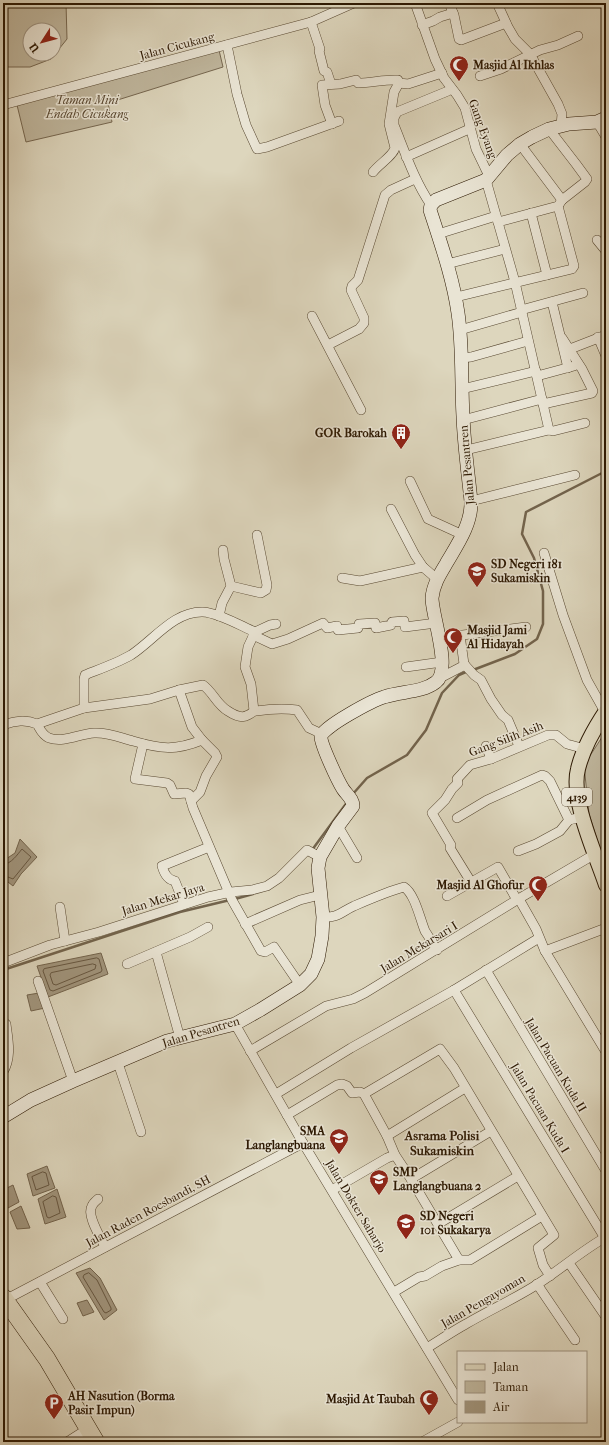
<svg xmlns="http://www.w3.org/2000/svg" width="609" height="1445" viewBox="0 0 609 1445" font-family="'IM FELL French Canon',serif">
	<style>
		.green { fill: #bfb69d; stroke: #766750; fill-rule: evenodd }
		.water { fill: #a1957d; stroke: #72634c }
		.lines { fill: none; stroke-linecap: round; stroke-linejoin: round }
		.shore { stroke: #665640; stroke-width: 1 }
		.stream { stroke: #72634c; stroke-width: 2.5 }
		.street-casing { stroke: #584831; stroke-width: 10 }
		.secondary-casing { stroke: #2c1802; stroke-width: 14 }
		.primary-casing { stroke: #2c1802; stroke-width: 16 }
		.highway-casing { stroke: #2c1802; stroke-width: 18 }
		.street { stroke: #e9e4d4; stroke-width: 9 }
		.secondary { stroke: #e9e4d4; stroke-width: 13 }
		.primary { stroke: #ddd6bd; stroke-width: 14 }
		.highway { stroke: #ddd6bd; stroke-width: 17 }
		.labels { text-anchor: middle; stroke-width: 3; stroke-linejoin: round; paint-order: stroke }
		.shield { fill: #e9e4d4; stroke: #655541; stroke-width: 1 }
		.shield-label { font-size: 11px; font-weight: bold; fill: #2c1802 }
		.street-label { font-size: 12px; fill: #2c1802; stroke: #e9e4d4 }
		.poi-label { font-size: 12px; font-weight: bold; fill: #2c1802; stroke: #e9e4d4; text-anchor: start }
		.park-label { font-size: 12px; font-style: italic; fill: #584730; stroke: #e9e4d4 }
		.neighbourhood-label { font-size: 13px; font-weight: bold; fill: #2c1802; stroke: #e9e4d4 }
	</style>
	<rect width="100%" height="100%" fill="#ddd6bd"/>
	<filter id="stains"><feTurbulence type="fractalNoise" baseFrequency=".005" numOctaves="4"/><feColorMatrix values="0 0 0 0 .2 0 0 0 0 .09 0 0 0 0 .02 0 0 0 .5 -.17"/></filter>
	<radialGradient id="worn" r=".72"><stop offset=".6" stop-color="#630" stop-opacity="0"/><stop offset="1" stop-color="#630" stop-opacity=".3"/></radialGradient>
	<g class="green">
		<path d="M3,3H66L67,39L51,59L30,67H8L3,64ZM30,30H54V54H30Z"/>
		<path d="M218,46L223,67L108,103L112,122L26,142L17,105Z"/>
		<path d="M606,731V868L589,814L584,765Z"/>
	</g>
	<g class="water">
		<path d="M20,839L37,857L21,874L13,886L3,878V861L15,853Z"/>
		<path d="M101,953L108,974L48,997L37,966Z"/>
		<path d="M39,993L45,1008L31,1011L27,995Z"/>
		<path d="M47,1166L55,1188L33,1196L27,1174Z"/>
		<path d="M13,1185L19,1202L8,1208L3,1195V1190Z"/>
		<path d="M57,1189L66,1217L45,1224L38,1199Z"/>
		<path d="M21,1206L30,1228L17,1229L10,1212Z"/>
		<path d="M90,1268L100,1278L117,1310L104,1320L76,1273Z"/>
		<path d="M87,1300L94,1312L83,1316L77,1303Z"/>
	</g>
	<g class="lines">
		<g class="shore">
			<path d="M3,865C12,863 17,855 22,849L31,857L13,879L3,875"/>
			<path d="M97,958L99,959L102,970L101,972L53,991L50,990L43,971L44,969Z"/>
			<path d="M93,964L96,965L95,969L56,985L53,984L50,975L51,973Z"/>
			<path d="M43,1172L46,1173L49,1185L36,1190L32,1177Z"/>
			<path d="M53,1196L56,1197L60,1213L49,1218L47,1217L43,1202Z"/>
			<path d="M89,1273L97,1280L111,1308V1310L106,1313L104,1312L83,1277L84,1275Z"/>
		</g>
		<g class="stream">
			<path d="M473,670L515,654L537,639L543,624V591L534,558L522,534L526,512L606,471"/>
			<path d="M352,795L367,778L407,755L426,730L442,693L459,675L468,671"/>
			<path d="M312,850L348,801"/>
			<path d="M235,899L253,894"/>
			<path d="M3,970L180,912L230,900"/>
		</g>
		<g class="street-casing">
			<g id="street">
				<path d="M415,3L435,59L444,78L457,95L465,108L476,149L489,176"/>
				<path d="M449,3L454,15L459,39L461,40L506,23"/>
				<path d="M497,3L508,27L515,39L530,54L558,104L562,114L561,126"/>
				<path d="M311,22L320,49L319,51L324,71L327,72L331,84"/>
				<path d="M422,25L433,21L440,17L453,13"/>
				<path d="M227,45L237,94L246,125L257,149L267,147L339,121"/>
				<path d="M480,76L501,69L540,50L558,45L578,36"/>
				<path d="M3,105L311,22L354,3"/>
				<path d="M597,122L606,137"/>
				<path d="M332,124L325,105L322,85L340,84L356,80L358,83C372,83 385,79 398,80L399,83L408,84L442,73"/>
				<path d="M520,144L562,200"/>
				<path d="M406,157L467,130"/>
				<path d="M373,172C379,164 393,156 395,148L389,124L394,92L399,83"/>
				<path d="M486,180L515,282L549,430"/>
				<path d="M431,205C414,180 405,152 394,125V118L397,112L448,91"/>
				<path d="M531,213L547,275"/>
				<path d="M498,222L558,206L562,200L585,182L587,179L576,164L549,129"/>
				<path d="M438,234L496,216"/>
				<path d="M597,240L606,251"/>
				<path d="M447,264L505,249"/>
				<path d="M456,297L572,269L574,266L558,206"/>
				<path d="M552,302L568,368"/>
				<path d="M521,310L583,293"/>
				<path d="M312,316L361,410"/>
				<path d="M460,330L522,312"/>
				<path d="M598,337L606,356"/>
				<path d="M328,345L359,329L364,323V318L351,290L352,286L358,280L385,195L391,190L415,179"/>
				<path d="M570,349L606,335"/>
				<path d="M461,358L471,357L528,341"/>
				<path d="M537,376L574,366"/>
				<path d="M462,389L536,371"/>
				<path d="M543,404L592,393L593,391L582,369L562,338"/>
				<path d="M463,420L542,399"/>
				<path d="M466,450L549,430L553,431L585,423"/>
				<path d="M410,481L428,519L463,535"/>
				<path d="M471,501L575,475"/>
				<path d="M391,509L415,555L423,567L437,579"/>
				<path d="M544,553L563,615L587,680L605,712"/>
				<path d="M342,578L360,581L423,567"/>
				<path d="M231,586L261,593L266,590L267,585L257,535"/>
				<path d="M219,616L222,603L231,586L224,559L223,550"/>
				<path d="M253,635L272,644L288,639L323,623L327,628L337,626L338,630L358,628L359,624L375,623L376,628L391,625L392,622L404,621L405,627L436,623"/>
				<path d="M460,635L464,664L474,675L481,680L491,699L502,715L508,720L519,746"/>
				<path d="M439,638L526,627"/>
				<path d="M406,667L442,662"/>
				<path d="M440,678L465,665"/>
				<path d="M179,690L203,685C213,692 217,705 228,711C234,715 242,719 248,715C251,714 253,711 256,711C269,709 284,708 297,710L309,728L322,734"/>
				<path d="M84,708L150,699L179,690L192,727L202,740L215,753L217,757L206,776L200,792L191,801"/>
				<path d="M254,711L251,684L245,667L248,647L255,632L270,625L276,624"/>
				<path d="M37,724L84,708V679L85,675C100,669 117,663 131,655C154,640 174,611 203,612C219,613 241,626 255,632"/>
				<path d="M3,725C15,721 25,719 37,724C40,729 42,735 49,738C64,743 79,734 94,733C108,732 121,738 133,741C161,749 175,751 202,740"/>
				<path d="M143,744L135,779L167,783L170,785L174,794L186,793L189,794L193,808L232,900L261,951L265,952L274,947L300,985"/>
				<path d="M486,746L491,759"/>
				<path d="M457,818L487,800L542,775L545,776L550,781L569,820L582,817"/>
				<path d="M338,826L357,858"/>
				<path d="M518,851L536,844L560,831L569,820"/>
				<path d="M471,882L450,848L451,845L432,813L445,800L452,789L458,783L457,779L470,765L491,759L548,735H556L567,744L585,749"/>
				<path d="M447,896L498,867L517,900"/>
				<path d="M519,899L536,929L545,951L606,1052"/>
				<path d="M184,904L175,881C167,880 164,873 162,866L209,847"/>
				<path d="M60,907L65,941"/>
				<path d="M323,917C338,918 341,912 354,906C368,900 389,891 404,887C415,894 420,919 425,931C429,937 433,944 437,950"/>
				<path d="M245,924L300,900L320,895"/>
				<path d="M545,951L606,928"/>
				<path d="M156,952L180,1038"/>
				<path d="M3,963L50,945L99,932L208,897L231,892L252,890L267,886L279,878L307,850L320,857"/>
				<path d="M127,964L190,937L208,927"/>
				<path d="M486,970L606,1171"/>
				<path d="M38,981L73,1081"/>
				<path d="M454,990L606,1240"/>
				<path d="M235,1024L303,1143L458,1400"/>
				<path d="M250,1051L326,1006L353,999L365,993L520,898L595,854"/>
				<path d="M118,1063L141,1132"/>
				<path d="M3,1072C12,1057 8,1040 6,1024"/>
				<path d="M276,1094L351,1048L454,990L539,938"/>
				<path d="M364,1094L440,1049L454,1068L554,1235L538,1248L543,1265L550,1276"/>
				<path d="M287,1115L337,1085L342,1084L347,1086L352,1093L360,1092L364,1094L387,1136L395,1155L411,1179L459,1260"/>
				<path d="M387,1136L465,1088"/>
				<path d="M411,1179L491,1131"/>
				<path d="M332,1190L387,1158L395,1155"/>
				<path d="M98,1199C96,1201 93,1203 92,1206C86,1215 101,1238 105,1247"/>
				<path d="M438,1224L518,1176"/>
				<path d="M569,1263L606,1317"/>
				<path d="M40,1282L63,1319"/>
				<path d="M537,1284L575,1340"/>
				<path d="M394,1292L419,1277L425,1276L442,1266L459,1260H470L542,1216"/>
				<path d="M5,1300L303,1143"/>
				<path d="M427,1348C440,1340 453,1331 466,1324C488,1311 512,1300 533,1287C559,1271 581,1251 606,1237"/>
				<path d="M67,1442L89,1428"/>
				<path d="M422,1442L458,1422"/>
			</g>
		</g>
		<g class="secondary-casing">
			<path id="secondary" d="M3,1117L31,1100L73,1081L167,1041L235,1024L260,1010L300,985L311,974L318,959L322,936L323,917L318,868L320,857L338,826L353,806C353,799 347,795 343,789C338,781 320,743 321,736C323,727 373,700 384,697C401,691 422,693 436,682C452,670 432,616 432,598C433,585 440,574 446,564C457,545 472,524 471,501C468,472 464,444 463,416C461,381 463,347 458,313C453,278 441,244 430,210L431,205L436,200L486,180L507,155L520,144L532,137L549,129L569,124L597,122L606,118"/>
		</g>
		<g class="primary-casing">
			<path id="primary" d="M606,711C594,729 583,748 578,769C570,799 596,855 606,885"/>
		</g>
		<g class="highway-casing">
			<path id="highway" d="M3,1297L47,1359L96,1442"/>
		</g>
		<use href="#street" class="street"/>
		<use href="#secondary" class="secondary"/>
		<use href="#primary" class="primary"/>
		<use href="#highway" class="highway"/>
	</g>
	<defs>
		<g id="mosque-pin" transform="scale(1)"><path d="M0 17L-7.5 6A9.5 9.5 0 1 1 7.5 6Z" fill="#8f2418" stroke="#e9e4d4"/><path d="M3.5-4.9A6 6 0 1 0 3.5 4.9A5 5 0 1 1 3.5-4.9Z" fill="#fff"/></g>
		<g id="building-pin" transform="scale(1)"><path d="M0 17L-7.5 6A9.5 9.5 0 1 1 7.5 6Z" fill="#8f2418" stroke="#e9e4d4"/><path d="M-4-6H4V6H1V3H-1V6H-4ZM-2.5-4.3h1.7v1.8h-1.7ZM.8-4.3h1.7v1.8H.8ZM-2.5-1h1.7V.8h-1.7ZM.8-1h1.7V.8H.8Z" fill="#fff"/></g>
		<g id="school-pin" transform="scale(1)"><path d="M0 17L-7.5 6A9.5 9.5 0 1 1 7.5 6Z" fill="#8f2418" stroke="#e9e4d4"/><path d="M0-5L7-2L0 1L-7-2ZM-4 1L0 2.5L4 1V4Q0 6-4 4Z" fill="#fff"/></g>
		<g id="parking-pin" transform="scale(1)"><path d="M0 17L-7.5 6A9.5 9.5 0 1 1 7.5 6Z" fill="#8f2418" stroke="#e9e4d4"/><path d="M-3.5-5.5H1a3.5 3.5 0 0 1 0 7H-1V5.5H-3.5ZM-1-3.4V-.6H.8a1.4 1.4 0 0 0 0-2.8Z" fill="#fff"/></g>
	</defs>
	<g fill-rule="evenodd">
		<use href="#mosque-pin" x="459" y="65"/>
		<use href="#building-pin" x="401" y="433"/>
		<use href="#school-pin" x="477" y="571"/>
		<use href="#mosque-pin" x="453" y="637"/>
		<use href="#mosque-pin" x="538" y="885"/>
		<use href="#school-pin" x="339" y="1138"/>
		<use href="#school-pin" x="379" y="1179"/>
		<use href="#school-pin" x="406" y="1223"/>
		<use href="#mosque-pin" x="429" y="1399"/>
		<use href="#parking-pin" x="54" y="1403"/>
	</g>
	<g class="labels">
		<rect class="shield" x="562" y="788" width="30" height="18" rx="3"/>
		<g class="shield-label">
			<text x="577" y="801">4139</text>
		</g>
		<g class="street-label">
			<text transform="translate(177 46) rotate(-15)" y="4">Jalan Cicukang</text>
			<text transform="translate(483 129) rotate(70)" y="4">Gang Eyang</text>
			<text transform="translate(467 465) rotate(-95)" y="4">Jalan Pesantren</text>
			<text transform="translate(506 739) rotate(-21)" y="4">Gang Silih Asih</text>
			<text transform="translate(163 899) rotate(-17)" y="4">Jalan Mekar Jaya</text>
			<text transform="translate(419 947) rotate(-31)" y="4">Jalan Mekarsari I</text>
			<text transform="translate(201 1032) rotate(-17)" y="4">Jalan Pesantren</text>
			<text transform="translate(556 1065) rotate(59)" y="4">Jalan Pacuan Kuda II</text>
			<text transform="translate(540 1108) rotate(59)" y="4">Jalan Pacuan Kuda I</text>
			<text transform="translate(356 1206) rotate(59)" y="4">Jalan Dokter Saharjo</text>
			<text transform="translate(148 1211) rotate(-28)" y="4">Jalan Raden Roesbandi, SH</text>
			<text transform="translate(483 1301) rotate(-30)" y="4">Jalan Pengayoman</text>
		</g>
		<g class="poi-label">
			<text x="473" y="69">Masjid Al Ikhlas</text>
			<text x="387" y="437" text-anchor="end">GOR Barokah</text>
			<text x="491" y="568">SD Negeri 181<tspan x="491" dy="14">Sukamiskin</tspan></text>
			<text x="467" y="634">Masjid Jami<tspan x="467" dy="14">Al Hidayah</tspan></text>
			<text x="524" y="889" text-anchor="end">Masjid Al Ghofur</text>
			<text x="325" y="1135" text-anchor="end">SMA<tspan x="325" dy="14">Langlangbuana</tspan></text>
			<text x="393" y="1176">SMP<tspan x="393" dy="14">Langlangbuana 2</tspan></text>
			<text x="420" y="1220">SD Negeri<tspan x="420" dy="14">101 Sukakarya</tspan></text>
			<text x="68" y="1400">AH Nasution (Borma<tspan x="68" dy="14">Pasir Impun)</tspan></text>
			<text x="415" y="1403" text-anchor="end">Masjid At Taubah</text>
		</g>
		<g class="park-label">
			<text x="87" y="104">Taman Mini<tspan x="87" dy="14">Endah Cicukang</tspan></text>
		</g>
		<g class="neighbourhood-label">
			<text x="442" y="1140">Asrama Polisi<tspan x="442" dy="15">Sukamiskin</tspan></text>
		</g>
	</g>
	<rect width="609" height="1445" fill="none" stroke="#ddd6bd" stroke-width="16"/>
	<rect x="4" y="4" width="601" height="1437" fill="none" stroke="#2c1802" stroke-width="2"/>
	<rect x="8" y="8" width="593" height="1429" fill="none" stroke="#2c1802"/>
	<rect x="457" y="1351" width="130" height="72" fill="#e9e4d4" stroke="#9d9280"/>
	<rect x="465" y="1364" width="20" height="6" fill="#ddd6bd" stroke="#9d9280"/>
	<text x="493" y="1371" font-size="12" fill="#2c1802">Jalan</text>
	<rect x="465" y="1381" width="20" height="12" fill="#bfb69d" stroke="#9d9280"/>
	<text x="493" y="1391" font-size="12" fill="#2c1802">Taman</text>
	<rect x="465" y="1401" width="20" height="12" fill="#a1957d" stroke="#9d9280"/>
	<text x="493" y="1411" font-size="12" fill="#2c1802">Air</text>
	<g transform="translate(42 42) rotate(234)"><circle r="19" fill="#e9e4d4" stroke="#9d9280"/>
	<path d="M0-3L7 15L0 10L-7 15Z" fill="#8f2418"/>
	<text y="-6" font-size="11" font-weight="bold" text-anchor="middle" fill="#2c1802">U</text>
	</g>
	<rect width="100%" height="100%" filter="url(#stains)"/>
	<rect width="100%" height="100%" fill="url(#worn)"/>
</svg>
